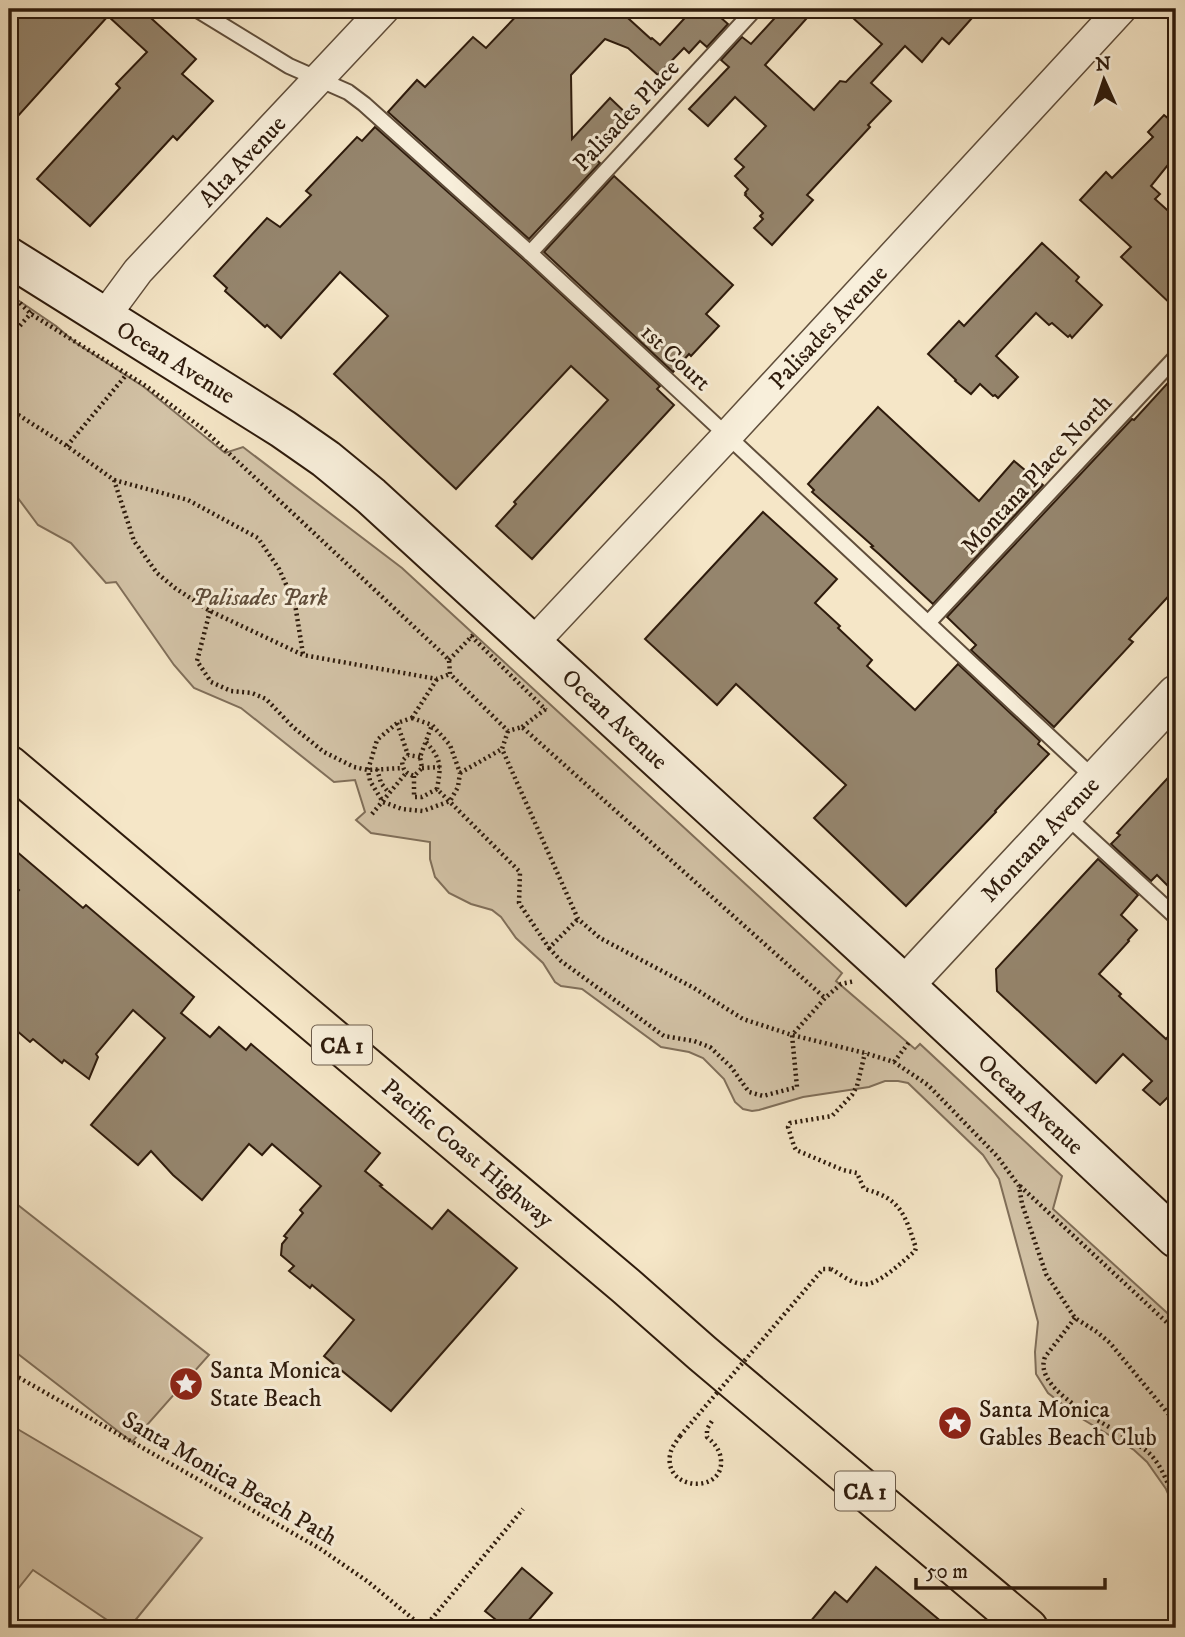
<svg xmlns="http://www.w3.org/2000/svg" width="1185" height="1637" viewBox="0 0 1185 1637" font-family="'IM FELL DW Pica',serif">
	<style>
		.green { fill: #d3c3a7; stroke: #806f5a; stroke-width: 2 }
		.building { fill: #95856d; stroke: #2e1b0c; stroke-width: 2 }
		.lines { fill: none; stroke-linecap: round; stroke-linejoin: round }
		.service-casing { stroke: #604e3b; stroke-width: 18 }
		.minor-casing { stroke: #604e3b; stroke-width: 33 }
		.tertiary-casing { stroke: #604e3b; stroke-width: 40 }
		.secondary-casing { stroke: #2e1b0c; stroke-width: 42 }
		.trunk-casing { stroke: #2e1b0c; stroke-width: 42 }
		.path { stroke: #2e1b0c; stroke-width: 4.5; stroke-dasharray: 2 3.5; stroke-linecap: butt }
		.service { stroke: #f8efdb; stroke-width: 14 }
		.minor { stroke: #f8efdb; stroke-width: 30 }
		.tertiary { stroke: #f8efdb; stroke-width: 37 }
		.secondary { stroke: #f8efdb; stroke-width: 38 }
		.trunk { stroke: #f5e6c7; stroke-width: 38 }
		.path-bridge { stroke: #2e1b0c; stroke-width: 4.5; stroke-dasharray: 2 3.5; stroke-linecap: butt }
		.labels { text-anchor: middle; stroke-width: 6; stroke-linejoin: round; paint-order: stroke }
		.shield { fill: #f8efdb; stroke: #6b5b4a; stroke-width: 2 }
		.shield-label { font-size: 23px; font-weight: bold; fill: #2e1b0c }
		.street-label { font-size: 24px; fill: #2e1b0c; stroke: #f8efdb }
		.park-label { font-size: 24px; font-style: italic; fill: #604d3a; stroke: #f8efdb }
		.poi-label { font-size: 24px; fill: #2e1b0c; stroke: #f8efdb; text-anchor: start }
	</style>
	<rect width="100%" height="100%" fill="#f5e6c7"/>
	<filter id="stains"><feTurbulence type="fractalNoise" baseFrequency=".00286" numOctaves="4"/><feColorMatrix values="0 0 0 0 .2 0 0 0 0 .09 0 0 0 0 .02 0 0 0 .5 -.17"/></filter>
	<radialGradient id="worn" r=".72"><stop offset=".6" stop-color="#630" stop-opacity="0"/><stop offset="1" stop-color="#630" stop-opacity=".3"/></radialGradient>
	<g class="green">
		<path d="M9,294L56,326L76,343L144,387L225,453L243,447L402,568L842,973L836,981L915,1049L920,1044L1062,1176L1053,1209L1176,1321V1512L1166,1489L1147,1462L1134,1450L1079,1417L1048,1393L1036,1374L1035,1352L1038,1322L999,1179L983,1155L908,1083L898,1081H885L869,1087L803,1097L759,1110L752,1111L743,1109L735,1102L724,1079L703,1058L689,1052L661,1047L582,989L561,986L555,982L543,963L516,938L501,917L492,910L471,904L449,893L435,877L430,859V842L371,833L356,820L365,812L355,780L334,782L241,708L194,688L174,665L116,582L106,583L71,543L38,525L9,486Z"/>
		<path d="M9,1198L209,1355L132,1442L9,1347Z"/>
		<path d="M9,1424L202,1538L129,1628H119L33,1570L9,1600Z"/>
	</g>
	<g class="building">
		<path d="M9,9H141L196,59L182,74L213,101L177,140L173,136L90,226L37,179L120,88L116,84L147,52L108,16L9,126Z"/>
		<path d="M523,9H618L651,39L652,38L660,45L693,9H711L728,24L707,47L700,41L689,53L684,48L658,75L628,48L605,39L571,75L572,139L610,98L630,117L593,157L600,163L529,239L388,112L417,80L425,87L473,37L486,48Z"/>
		<path d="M783,9H815L765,65L814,110L840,81L846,82L882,44L843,9H980L949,44L942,38L922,62L905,46L871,83L891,101L868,125L870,127L807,195L813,200L772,245L754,228L763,219L760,216L763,213L745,195L746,194L745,193L748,189L735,176L744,167L735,159L766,126L735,97L708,126L689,109L729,67L721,60L742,37L751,44Z"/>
		<path d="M1164,115L1176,125V155L1151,186L1160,194L1155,199L1176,218V309L1121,257L1131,247L1080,200L1106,172L1112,178L1153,137L1148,132Z"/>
		<path d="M375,127L524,260L660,386L657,389L674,405L532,559L496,526L516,504L514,502L608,400L571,366L456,489L334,374L388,316L340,272L281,338L267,325L265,327L225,291L227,288L214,276L267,218L280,227L311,195L306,191L357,137L362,141Z"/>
		<path d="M614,176L733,285L706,314L719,326L691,356L689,354L673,372L544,252Z"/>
		<path d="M1042,243L1079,277L1076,281L1102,305L1072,338L1070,335L1068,337L1052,323L1049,325L1036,313L996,356L1018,377L998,398L995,395L993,396L980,384L971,394L955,381L956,380L928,354L959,321L964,326Z"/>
		<path d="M1176,374V588L1129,639L1133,642L1054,727L971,650L976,645L947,617L1132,419L1134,420Z"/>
		<path d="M878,407L979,501L1014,461L1043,485L933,604L879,554L871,547L873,546L812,492L814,490L808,484Z"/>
		<path d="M763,512L837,579L815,603L840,626L838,628L872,660L867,666L915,710L958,664L1040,741L1038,744L1049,754L995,811L996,812L906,906L814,818L846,785L736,684L717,705L645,639Z"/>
		<path d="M1176,769V894L1157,875L1151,881L1111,844L1120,835L1117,833Z"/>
		<path d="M9,845L83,908L86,905L194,997L181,1013L210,1037L219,1027L246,1050L251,1044L380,1153L365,1171L382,1185L380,1186L432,1229L448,1210L517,1268L391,1411L324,1356L354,1320L312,1285L310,1288L289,1271L294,1266L281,1255L282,1244L287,1238L284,1236L303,1213L300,1210L321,1186L272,1144L262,1155L249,1144L202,1200L173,1175L151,1151L138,1165L91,1125L165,1038L133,1010L96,1054L98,1057L89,1079L64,1060L62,1063L33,1039L30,1042L9,1024V902L19,890L9,881Z"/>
		<path d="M1098,859L1138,895L1121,915L1137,930L1128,940L1129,941L1099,974L1121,994L1119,996L1166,1039L1176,1028V1089L1160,1105L1143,1090L1152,1081L1123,1054L1096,1083L997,991L996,969Z"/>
		<path d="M876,1567L949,1628H805L835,1592L847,1602Z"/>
		<path d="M522,1568L552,1593L522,1628H487L495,1619L485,1611Z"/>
	</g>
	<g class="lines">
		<g class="service-casing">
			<g id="service">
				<path d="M196,9L289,66L348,92L364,104L530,253L689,400L1095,779"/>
				<path d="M530,253L755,9"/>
				<path d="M928,623L1176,357"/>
				<path d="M1065,815L1176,917"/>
			</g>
		</g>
		<g class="minor-casing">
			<g id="minor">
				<path d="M104,317L138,271L384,9"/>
				<path d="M532,644L727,436L1121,9"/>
			</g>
		</g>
		<g class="tertiary-casing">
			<path id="tertiary" d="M905,985L1176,694"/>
		</g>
		<g class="secondary-casing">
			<path id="secondary" d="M9,257L283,429L326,459L371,496L905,985L1176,1238"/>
		</g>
		<g class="trunk-casing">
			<path id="trunk" d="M9,765L626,1286L702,1353L1028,1628"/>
		</g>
		<g class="path">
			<path d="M20,303L31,314L146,386L203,429L442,653L449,660L450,674L508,731L522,727L825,998"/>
			<path d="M9,338L32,312"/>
			<path d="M9,409L67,446L114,480L134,541L157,573L175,588L210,611L303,655L437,679L450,674"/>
			<path d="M67,446L127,374"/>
			<path d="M114,480L188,500L258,538L279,569L295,604L303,654"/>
			<path d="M210,611L197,661L211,682L231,691L252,693L266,699L293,727L324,752L354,767L368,770L403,768"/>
			<path d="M471,636L546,710"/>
			<path d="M449,660L473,635"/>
			<path d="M412,718L432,725L450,745L460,773L458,787L450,801L423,811L402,809L383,802L370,781L368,770L377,740L397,723Z"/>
			<path d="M412,718L437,679"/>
			<path d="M397,723L408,755"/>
			<path d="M522,727L547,708"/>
			<path d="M508,731L502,749L578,919L600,938L694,988L743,1019L792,1035L865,1053L894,1062L928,1085L997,1156L1019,1186L1022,1204L1046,1274L1075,1318L1097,1332L1110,1343L1176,1423"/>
			<path d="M426,742C442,760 441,766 437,789"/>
			<path d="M420,757L408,755L402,761C403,770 405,773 414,776L422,768L420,757L432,725"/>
			<path d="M422,768L440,767"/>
			<path d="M377,769L381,783L389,793"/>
			<path d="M460,773L502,749"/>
			<path d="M414,776V797H422L437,789L520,872L519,903L549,948L578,919"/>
			<path d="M372,814L406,773"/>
			<path d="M549,948L561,961L664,1036L694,1041L710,1047L731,1067L749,1092L763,1096L797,1087L792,1035L825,998L841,984L855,981"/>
			<path d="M894,1062L910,1041"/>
			<path d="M1020,1186L1176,1331"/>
			<path d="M831,1269C840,1274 851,1283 862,1284C877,1287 903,1261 915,1251L916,1248C905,1215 901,1198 864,1189L857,1173L843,1170L796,1150L794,1146L788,1127L790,1123L832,1116L852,1095L857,1086L865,1053"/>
			<path d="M1075,1318L1045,1357C1030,1395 1129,1432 1151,1455C1163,1468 1169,1487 1176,1503"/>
			<path d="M9,1372L319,1548L367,1581L424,1628"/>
			<path d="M680,1436C676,1442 671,1448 670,1455C664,1491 724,1494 721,1460C720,1450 715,1444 707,1437V1429L712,1421"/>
			<path d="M424,1628L523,1509"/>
		</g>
		<use href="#service" class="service"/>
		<use href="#minor" class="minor"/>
		<use href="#tertiary" class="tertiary"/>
		<use href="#secondary" class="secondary"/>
		<use href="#trunk" class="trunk"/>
		<path class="path-bridge" d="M680,1436L823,1269H831"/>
	</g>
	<defs>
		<g id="sight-disc" transform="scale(1.75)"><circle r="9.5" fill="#8f2418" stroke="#f8efdb"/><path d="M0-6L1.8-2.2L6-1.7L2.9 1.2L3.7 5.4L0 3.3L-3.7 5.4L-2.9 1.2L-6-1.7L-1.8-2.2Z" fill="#fff"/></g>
	</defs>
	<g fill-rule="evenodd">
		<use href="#sight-disc" x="186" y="1384"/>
		<use href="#sight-disc" x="955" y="1423"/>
	</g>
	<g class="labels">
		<g class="shield">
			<rect x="312" y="1025.5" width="60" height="39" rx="5"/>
			<rect x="835" y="1471.5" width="60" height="39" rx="5"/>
		</g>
		<g class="shield-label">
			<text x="342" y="1053">CA 1</text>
			<text x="865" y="1499">CA 1</text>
		</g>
		<g class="street-label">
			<text transform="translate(626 115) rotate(-47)" y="8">Palisades Place</text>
			<text transform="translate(242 161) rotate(-47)" y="8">Alta Avenue</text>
			<text transform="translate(828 327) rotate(-47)" y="8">Palisades Avenue</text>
			<text transform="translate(676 357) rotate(43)" y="8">1st Court</text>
			<text transform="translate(176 362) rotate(32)" y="8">Ocean Avenue</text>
			<text transform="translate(1036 474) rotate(-47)" y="8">Montana Place North</text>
			<text transform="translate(615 719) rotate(43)" y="8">Ocean Avenue</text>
			<text transform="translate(1040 839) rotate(-47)" y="8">Montana Avenue</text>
			<text transform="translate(1031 1104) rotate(43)" y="8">Ocean Avenue</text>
			<text transform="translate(468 1153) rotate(40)" y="8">Pacific Coast Highway</text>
			<text transform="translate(230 1478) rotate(30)" y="8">Santa Monica Beach Path</text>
		</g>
		<g class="park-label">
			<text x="260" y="605">Palisades Park</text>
		</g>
		<g class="poi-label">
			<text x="210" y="1378">Santa Monica<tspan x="210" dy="28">State Beach</tspan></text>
			<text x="979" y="1417">Santa Monica<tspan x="979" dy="28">Gables Beach Club</tspan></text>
		</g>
	</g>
	<rect width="1185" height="1637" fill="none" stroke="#f5e6c7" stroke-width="35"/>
	<rect x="10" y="10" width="1164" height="1616" fill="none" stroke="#2e1b0c" stroke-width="3.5"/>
	<rect x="18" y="18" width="1150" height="1602" fill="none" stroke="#2e1b0c" stroke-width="2"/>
	<g transform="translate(1104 80) rotate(357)" stroke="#f8efdb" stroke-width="5" paint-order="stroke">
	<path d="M0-5L12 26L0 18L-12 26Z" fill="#2e1b0c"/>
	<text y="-10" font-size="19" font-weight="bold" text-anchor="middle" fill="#2e1b0c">N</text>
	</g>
	<path d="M916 1578v10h189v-10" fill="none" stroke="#2e1b0c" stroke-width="3.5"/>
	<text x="926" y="1578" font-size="21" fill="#2e1b0c" stroke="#f8efdb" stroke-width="5" paint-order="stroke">50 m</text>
	<rect width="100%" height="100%" filter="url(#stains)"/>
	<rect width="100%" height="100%" fill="url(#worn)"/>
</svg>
